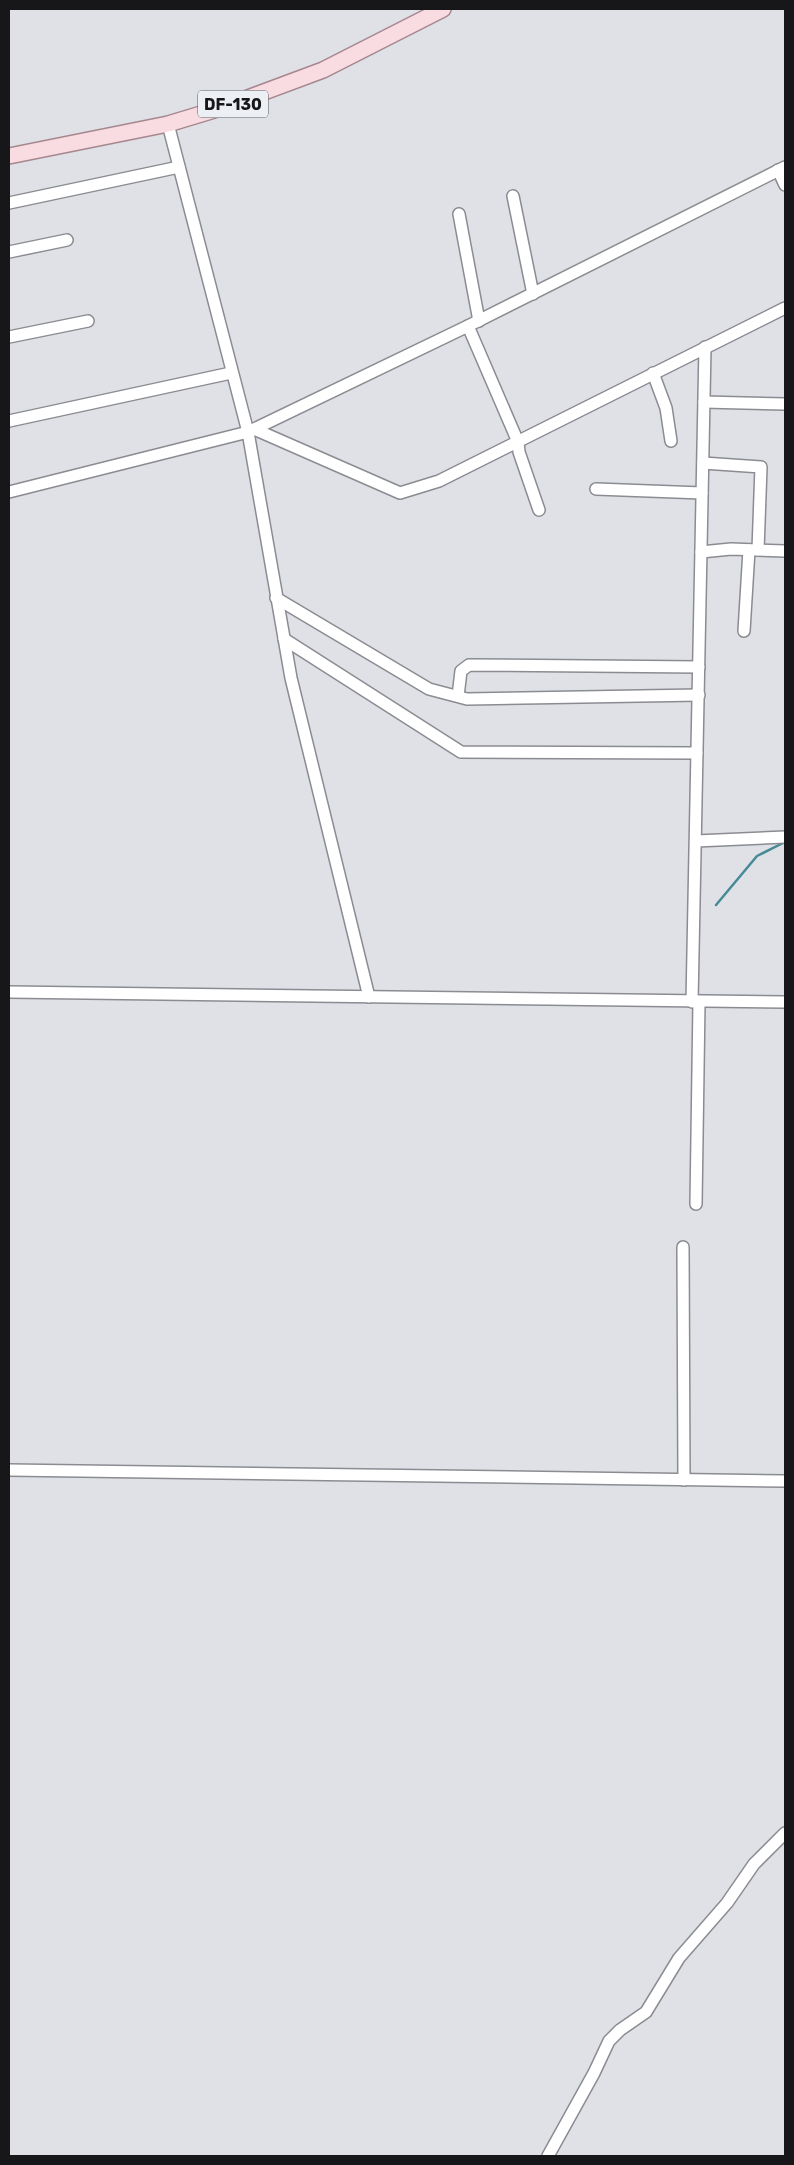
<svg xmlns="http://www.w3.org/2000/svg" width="794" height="2165" viewBox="0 0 794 2165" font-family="Rubik,sans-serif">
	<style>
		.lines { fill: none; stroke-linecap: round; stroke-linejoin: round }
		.stream { stroke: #468a96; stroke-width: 2.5 }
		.minor-casing { stroke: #8a8c91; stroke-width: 14 }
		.major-casing { stroke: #a7878f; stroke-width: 18 }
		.minor { stroke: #fff; stroke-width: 11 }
		.major { stroke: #f8dce2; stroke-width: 15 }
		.labels { text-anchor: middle; stroke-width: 5; stroke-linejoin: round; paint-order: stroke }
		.shield { fill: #eceff3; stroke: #57585a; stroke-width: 1 }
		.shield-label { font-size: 16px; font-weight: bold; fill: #171719 }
	</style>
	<rect width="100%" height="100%" fill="#dfe1e6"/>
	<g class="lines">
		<path class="stream" d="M716,905L757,856L785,842"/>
		<g class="minor-casing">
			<g id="minor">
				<path d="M168,124L248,432L291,678L369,997"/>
				<path d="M778,170L785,185"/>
				<path d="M513,196L533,294"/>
				<path d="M9,203L179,167"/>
				<path d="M459,214L479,321"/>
				<path d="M9,252L67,240"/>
				<path d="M468,326L518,442L519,452L539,510"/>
				<path d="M9,337L88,321"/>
				<path d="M653,373L666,408L671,441"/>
				<path d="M704,402L785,404"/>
				<path d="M9,421L231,373"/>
				<path d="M254,429L400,493L439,481L785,308"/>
				<path d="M703,463L761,467L758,550"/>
				<path d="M596,489L702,493"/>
				<path d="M9,492L248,432L468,326L785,167"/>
				<path d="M701,552L731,549L785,551"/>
				<path d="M276,598L429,689L467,699L699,695"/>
				<path d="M744,631L749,550"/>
				<path d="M284,639L461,752L697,753"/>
				<path d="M458,696L461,671L469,665L699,667"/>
				<path d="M696,841L785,837"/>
				<path d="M9,992L785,1002"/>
				<path d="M692,1002L705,347"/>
				<path d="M696,1204L699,1002"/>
				<path d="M683,1247L684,1480"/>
				<path d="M9,1470L785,1481"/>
				<path d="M548,2156L594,2073L609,2041L620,2030L646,2012L679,1958L727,1903L754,1864L785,1833"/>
			</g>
		</g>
		<g class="major-casing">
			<path id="major" d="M9,156L168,124L221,108L323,70L443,9"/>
		</g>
		<use href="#minor" class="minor"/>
		<use href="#major" class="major"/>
	</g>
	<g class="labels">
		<rect class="shield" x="198" y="90.5" width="70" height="27" rx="4"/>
		<g class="shield-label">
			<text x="233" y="110">DF-130</text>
		</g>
	</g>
	<rect width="794" height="2165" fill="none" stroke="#171719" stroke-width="20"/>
</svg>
